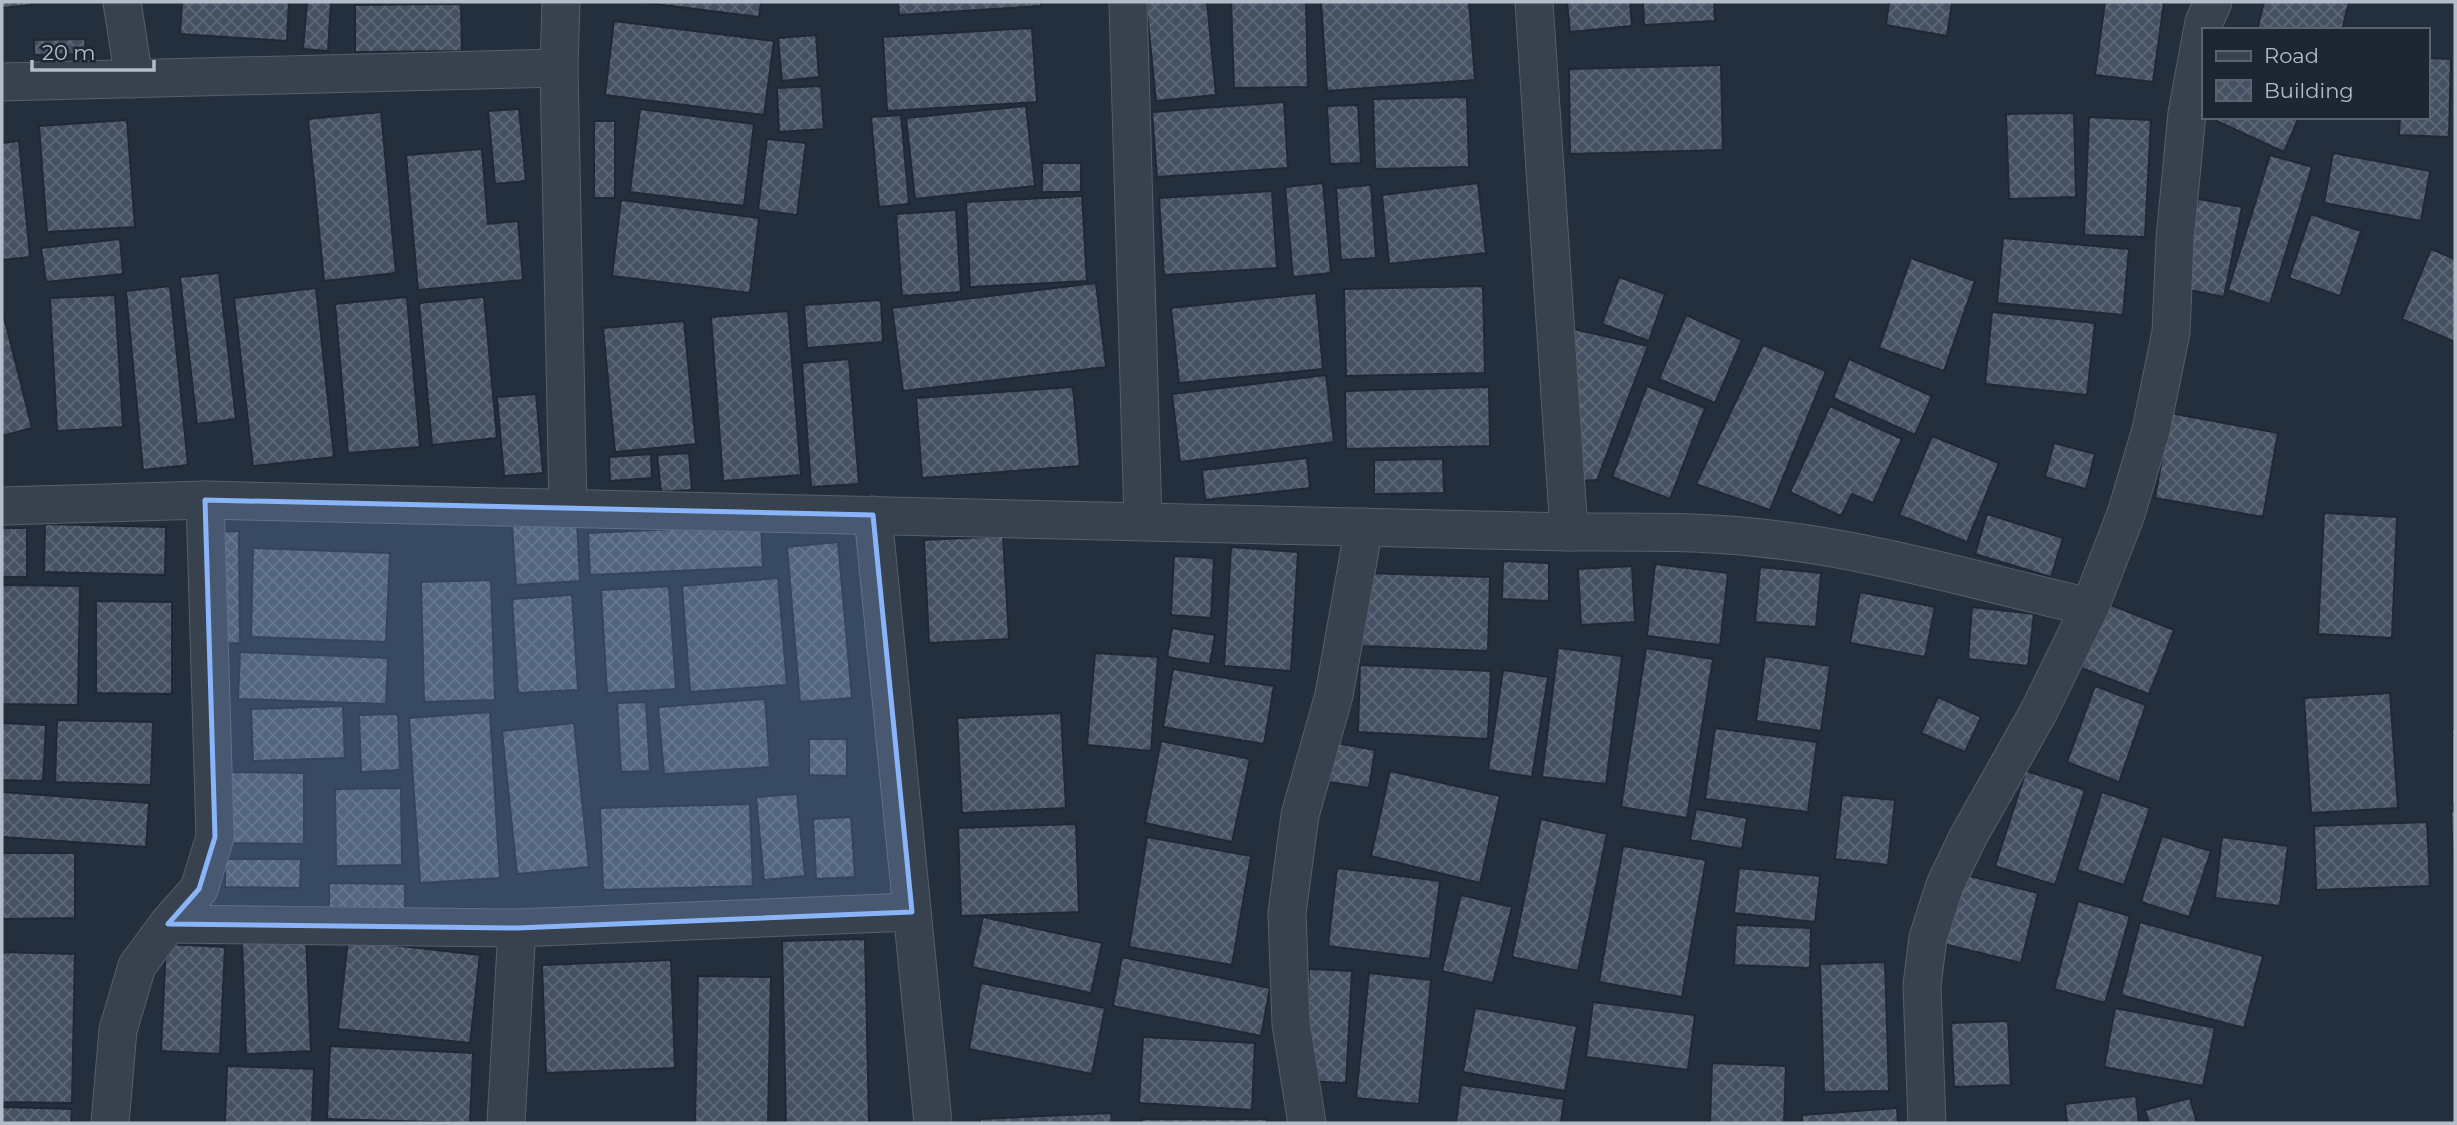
<svg xmlns="http://www.w3.org/2000/svg" width="2457" height="1125" viewBox="0 0 2457 1125" font-family="Montserrat,sans-serif">
	<style>
		.building { fill: url(#building-cross-hatch); stroke: #1f2835; stroke-width: 2 }
		.lines { fill: none; stroke-linecap: round; stroke-linejoin: round }
		.minor-casing { stroke: #565f6c; stroke-width: 39 }
		.minor { stroke: #38414e; stroke-width: 37 }
		.marked { fill: #8ab4f8; fill-opacity: 0.2; stroke: #8ab4f8; stroke-width: 5; stroke-linejoin: round }
	</style>
	<defs>
		<pattern id="building-cross-hatch" width="8" height="8" patternUnits="userSpaceOnUse" patternTransform="scale(1.75)"><rect width="8" height="8" fill="#455162"/><path d="M0 0l8 8M0 8l8-8" fill="none" stroke="#5d6877"/></pattern>
	</defs>
	<rect width="100%" height="100%" fill="#242f3e"/>
	<g class="building">
		<path d="M2,2H32V5L2,8Z"/>
		<path d="M182,2H289L287,41L180,34Z"/>
		<path d="M307,2H331L328,51L303,49Z"/>
		<path d="M639,2H761L759,17Z"/>
		<path d="M898,2H1041V6L899,15Z"/>
		<path d="M1146,2H1207L1216,95L1156,101Z"/>
		<path d="M1231,2H1306L1308,87L1234,88Z"/>
		<path d="M1321,2H1469L1475,80L1327,91Z"/>
		<path d="M1567,2H1630L1632,26L1570,32Z"/>
		<path d="M1643,2H1714L1715,21L1644,25Z"/>
		<path d="M1889,2H1952L1947,36L1886,25Z"/>
		<path d="M2105,2H2164L2153,82L2095,75Z"/>
		<path d="M2264,2H2349L2342,30H2257Z"/>
		<path d="M461,4L462,51L355,52V5Z"/>
		<path d="M614,21L774,41L764,115L605,95Z"/>
		<path d="M1032,28L1037,102L887,111L883,37Z"/>
		<path d="M816,35L819,77L782,81L778,38Z"/>
		<path d="M85,39L86,54L34,55V40Z"/>
		<path d="M2427,58L2451,59L2449,137L2399,135L2400,117H2427Z"/>
		<path d="M1721,65L1723,150L1570,154L1569,69Z"/>
		<path d="M821,86L824,129L779,132L777,88Z"/>
		<path d="M1467,97L1469,167L1375,169L1373,99Z"/>
		<path d="M1284,102L1288,168L1157,177L1152,112Z"/>
		<path d="M1358,105L1361,163L1330,164L1327,106Z"/>
		<path d="M1026,106L1035,186L915,199L906,118Z"/>
		<path d="M519,109L526,181L495,184L488,111Z"/>
		<path d="M640,109L754,124L744,206L630,192Z"/>
		<path d="M381,112L396,273L324,281L308,119Z"/>
		<path d="M2074,113L2076,197L2009,199L2006,114Z"/>
		<path d="M901,115L909,204L879,207L871,117Z"/>
		<path d="M2089,117L2151,120L2145,237L2084,235Z"/>
		<path d="M2208,117H2299L2284,152Z"/>
		<path d="M127,120L135,227L47,232L39,126Z"/>
		<rect x="594" y="121" width="21" height="77"/>
		<path d="M767,139L806,143L797,215L758,210Z"/>
		<path d="M19,141L30,257L2,260V143Z"/>
		<path d="M482,149L488,224L518,221L523,280L418,290L406,155Z"/>
		<path d="M2333,153L2430,171L2421,221L2324,203Z"/>
		<path d="M2270,155L2312,167L2270,304L2228,290Z"/>
		<rect x="1042" y="163" width="39" height="29"/>
		<path d="M1323,183L1331,273L1293,277L1285,187Z"/>
		<path d="M1478,183L1486,253L1389,264L1382,195Z"/>
		<path d="M1371,185L1376,258L1341,260L1336,188Z"/>
		<path d="M1272,191L1277,268L1164,275L1159,198Z"/>
		<path d="M1082,196L1087,281L970,287L966,202Z"/>
		<path d="M2198,199L2242,207L2224,297L2180,288Z"/>
		<path d="M621,200L759,218L750,293L612,276Z"/>
		<path d="M956,210L961,292L902,296L896,214Z"/>
		<path d="M2311,214L2361,231L2340,296L2289,278Z"/>
		<path d="M2003,238L2129,249L2123,315L1997,303Z"/>
		<path d="M120,239L123,274L46,282L41,248Z"/>
		<path d="M2431,249L2455,259V342L2402,319Z"/>
		<path d="M1911,258L1975,281L1944,371L1879,348Z"/>
		<path d="M219,273L236,419L197,424L180,277Z"/>
		<path d="M1619,277L1665,294L1649,341L1602,324Z"/>
		<path d="M1096,283L1106,367L903,391L892,308Z"/>
		<path d="M170,286L188,465L143,470L126,291Z"/>
		<path d="M1483,286L1485,373L1346,376L1344,289Z"/>
		<path d="M316,288L334,457L253,466L234,298Z"/>
		<path d="M1316,293L1323,369L1179,383L1171,308Z"/>
		<path d="M115,295L123,427L57,431L50,298Z"/>
		<path d="M407,297L420,447L348,453L335,304Z"/>
		<path d="M484,297L497,438L432,445L419,303Z"/>
		<path d="M881,300L883,342L807,348L804,305Z"/>
		<path d="M2,309L32,428L2,436Z"/>
		<path d="M788,311L801,475L723,481L711,317Z"/>
		<path d="M1992,312L2095,323L2087,395L1985,384Z"/>
		<path d="M1686,315L1742,340L1715,403L1659,379Z"/>
		<path d="M684,321L696,444L615,452L603,328Z"/>
		<path d="M1565,327L1648,346L1597,480L1575,481Z"/>
		<path d="M1763,345L1826,371L1770,510L1696,484Z"/>
		<path d="M849,359L859,484L811,487L802,363Z"/>
		<path d="M1849,359L1932,396L1915,435L1833,398Z"/>
		<path d="M1326,375L1334,442L1180,462L1172,394Z"/>
		<path d="M1647,386L1705,408L1670,499L1612,477Z"/>
		<path d="M1073,387L1080,466L922,478L916,398Z"/>
		<path d="M1489,387L1490,446L1346,449L1345,391Z"/>
		<path d="M536,394L543,473L504,476L497,397Z"/>
		<path d="M1830,406L1902,439L1873,503L1852,494L1841,516L1790,492Z"/>
		<path d="M2170,413L2278,433L2263,517L2155,498Z"/>
		<path d="M1932,436L1999,463L1967,542L1899,515Z"/>
		<path d="M2054,443L2095,454L2086,489L2045,477Z"/>
		<path d="M689,453L692,490L661,492L657,455Z"/>
		<path d="M651,454L652,478L610,481L609,457Z"/>
		<path d="M1307,458L1310,488L1205,500L1202,470Z"/>
		<path d="M1443,459L1444,493L1374,494V460Z"/>
		<path d="M2324,513L2397,517L2392,638L2318,634Z"/>
		<path d="M1987,514L2063,538L2051,577L1975,554Z"/>
		<path d="M577,522L580,581L516,585L512,526Z"/>
		<path d="M45,524L166,527L165,575L44,572Z"/>
		<path d="M761,525L763,567L590,575L588,533Z"/>
		<rect x="2" y="528" width="25" height="49"/>
		<path d="M239,531L240,643L215,644L213,532Z"/>
		<path d="M1003,536L1009,639L929,643L924,540Z"/>
		<path d="M838,542L852,698L800,702L787,547Z"/>
		<path d="M1231,547L1298,552L1291,671L1224,666Z"/>
		<path d="M253,548L390,553L386,642L251,637Z"/>
		<path d="M1174,556L1214,558L1211,618L1171,615Z"/>
		<path d="M1503,561L1549,563V601L1502,599Z"/>
		<path d="M1655,564L1728,573L1720,645L1647,636Z"/>
		<path d="M1632,566L1635,622L1581,625L1578,569Z"/>
		<path d="M1760,567L1821,573L1816,627L1755,622Z"/>
		<path d="M1365,573L1490,577L1488,651L1362,646Z"/>
		<path d="M778,578L787,685L690,692L682,586Z"/>
		<path d="M491,580L495,700L424,702L421,582Z"/>
		<path d="M2,585L80,586L78,705L2,704Z"/>
		<path d="M669,586L676,689L607,693L601,590Z"/>
		<path d="M1860,592L1935,607L1925,657L1850,643Z"/>
		<path d="M572,595L578,690L518,693L512,599Z"/>
		<path d="M96,601L172,602V694L96,693Z"/>
		<path d="M2106,603L2174,630L2149,694L2081,668Z"/>
		<path d="M1972,607L2034,614L2028,666L1968,659Z"/>
		<path d="M1172,628L1215,635L1210,664L1167,657Z"/>
		<path d="M1558,648L1622,656L1606,784L1542,777Z"/>
		<path d="M1646,648L1713,659L1687,818L1621,807Z"/>
		<path d="M240,652L388,658L386,704L238,699Z"/>
		<path d="M1095,653L1158,657L1151,751L1087,745Z"/>
		<path d="M1765,656L1830,666L1821,731L1756,721Z"/>
		<path d="M1360,665L1491,671L1488,739L1358,732Z"/>
		<path d="M1173,669L1274,686L1264,744L1163,727Z"/>
		<path d="M1503,670L1548,677L1532,777L1488,770Z"/>
		<path d="M2095,686L2146,705L2119,782L2067,762Z"/>
		<path d="M2390,693L2398,808L2311,813L2304,698Z"/>
		<path d="M1938,697L1981,717L1965,752L1921,733Z"/>
		<path d="M765,699L770,767L664,774L658,707Z"/>
		<path d="M646,702L650,771L621,772L617,703Z"/>
		<path d="M343,706L345,758L253,761L251,709Z"/>
		<path d="M490,712L500,878L420,883L409,718Z"/>
		<path d="M1061,713L1066,808L962,813L957,718Z"/>
		<path d="M398,714L400,770L361,772L359,715Z"/>
		<path d="M57,720L153,722L151,785L55,782Z"/>
		<path d="M2,723L46,725L43,781L2,780Z"/>
		<path d="M574,723L589,867L517,874L502,731Z"/>
		<path d="M1715,728L1817,742L1808,812L1705,799Z"/>
		<rect x="2452" y="729" width="3" height="74"/>
		<path d="M809,739H847V776L809,775Z"/>
		<path d="M1161,741L1250,759L1232,842L1145,823Z"/>
		<path d="M1336,743L1375,750L1369,788L1329,782Z"/>
		<path d="M1390,771L1500,796L1480,883L1371,856Z"/>
		<path d="M2026,771L2085,790L2055,885L1995,866Z"/>
		<path d="M230,772L304,773V844L229,843Z"/>
		<path d="M401,788L402,865L336,866L335,789Z"/>
		<path d="M2,792L149,803L146,847L2,837Z"/>
		<path d="M2102,792L2150,808L2124,885L2077,870Z"/>
		<path d="M797,794L805,876L764,880L756,797Z"/>
		<path d="M1842,795L1895,800L1888,865L1835,859Z"/>
		<path d="M750,804L753,886L603,890L600,808Z"/>
		<path d="M1696,809L1747,818L1742,849L1690,840Z"/>
		<path d="M2451,811H2455V860H2453Z"/>
		<path d="M851,817L855,877L816,879L813,819Z"/>
		<path d="M1541,819L1607,834L1578,971L1512,957Z"/>
		<path d="M2427,822L2430,886L2316,890L2314,826Z"/>
		<path d="M1076,824L1079,912L961,916L958,828Z"/>
		<path d="M2162,836L2211,851L2189,917L2141,902Z"/>
		<path d="M1147,837L1251,856L1232,965L1129,947Z"/>
		<path d="M2222,837L2288,846L2280,906L2215,898Z"/>
		<path d="M1623,846L1706,860L1682,997L1599,982Z"/>
		<path d="M2,853H75V918L2,919Z"/>
		<path d="M225,859H301L300,888L225,887Z"/>
		<path d="M1337,868L1440,881L1430,959L1328,946Z"/>
		<path d="M1739,868L1820,876L1815,922L1734,913Z"/>
		<path d="M1961,874L2038,893L2021,963L1944,944Z"/>
		<path d="M329,883L405,884V911H329Z"/>
		<path d="M1461,895L1512,907L1493,983L1442,971Z"/>
		<path d="M2078,901L2130,916L2105,1003L2054,989Z"/>
		<path d="M983,917L1102,943L1091,993L972,967Z"/>
		<path d="M2140,922L2263,956L2244,1028L2121,995Z"/>
		<path d="M1736,925L1811,928L1810,968L1734,965Z"/>
		<path d="M306,937L311,1051L246,1054L242,940Z"/>
		<path d="M865,939L869,1123H786L782,941Z"/>
		<path d="M348,940L480,955L470,1043L338,1029Z"/>
		<path d="M166,944L225,947L220,1054L161,1051Z"/>
		<path d="M2,952L75,954L72,1103L2,1102Z"/>
		<path d="M1122,957L1270,988L1261,1036L1113,1006Z"/>
		<path d="M671,960L675,1068L546,1073L542,965Z"/>
		<path d="M1885,962L1889,1091L1824,1092L1820,964Z"/>
		<path d="M1309,969L1352,971L1346,1083L1304,1081Z"/>
		<path d="M1369,973L1431,980L1419,1104L1356,1098Z"/>
		<path d="M698,976L771,977L768,1123H695Z"/>
		<path d="M981,983L1105,1008L1092,1074L969,1049Z"/>
		<path d="M1593,1002L1695,1015L1688,1070L1586,1057Z"/>
		<path d="M1475,1008L1577,1026L1565,1091L1463,1072Z"/>
		<path d="M2115,1008L2215,1028L2203,1086L2104,1067Z"/>
		<path d="M2008,1021L2011,1085L1954,1087L1951,1023Z"/>
		<path d="M1143,1037L1255,1043L1252,1110L1139,1103Z"/>
		<path d="M330,1046L473,1053L470,1123L327,1119Z"/>
		<path d="M1712,1063L1786,1066L1784,1123H1710Z"/>
		<path d="M227,1066L314,1069L312,1123H225Z"/>
		<path d="M1461,1085L1564,1099L1561,1123H1456Z"/>
		<path d="M2136,1096L2139,1123H2067L2065,1104Z"/>
		<path d="M2190,1098L2197,1123H2149L2145,1110Z"/>
		<path d="M2,1107L72,1109L71,1123H2Z"/>
		<path d="M1897,1108L1898,1123H1802V1115Z"/>
		<path d="M1111,1113L1112,1123H980V1119Z"/>
		<rect x="1142" y="1119" width="125" height="4"/>
	</g>
	<g class="lines">
		<g class="minor-casing">
			<g id="minor">
				<path d="M122,2L134,79"/>
				<path d="M561,2L559,68L568,508"/>
				<path d="M1128,2L1143,521"/>
				<path d="M1534,2L1569,532"/>
				<path d="M2,82L559,68"/>
				<path d="M2,506L205,500L1569,532C1633,532 1698,531 1761,538C1870,549 1984,583 2090,607"/>
				<path d="M873,515L933,1123"/>
				<path d="M168,924L517,928L912,912"/>
				<path d="M110,1123L118,1030L137,966L168,924L199,889L215,837L205,500"/>
				<path d="M506,1123L517,928"/>
				<path d="M1307,1123L1291,1024L1287,913L1300,815L1334,695L1364,527"/>
				<path d="M1927,1123L1922,985L1928,938L1945,885L1968,837L2038,713L2090,607L2126,514L2151,430L2171,332L2175,239L2187,113L2204,22L2213,2"/>
			</g>
		</g>
		<use href="#minor" class="minor"/>
	</g>
	<path class="marked" d="M205,500L873,515L912,912L517,928L168,924L199,889L215,837Z"/>
	<rect width="2457" height="1125" fill="none" stroke="#b4bcc9" stroke-width="7"/>
	<rect x="2202" y="28" width="228" height="91" fill="#1d2633" stroke="#59626f" stroke-width="2"/>
	<rect x="2216" y="51" width="35" height="10" fill="#38414e" stroke="#59626f" stroke-width="2"/>
	<text x="2264" y="63" font-size="21" fill="#b4bcc9">Road</text>
	<rect x="2216" y="80" width="35" height="21" fill="url(#building-cross-hatch)" stroke="#59626f" stroke-width="2"/>
	<text x="2264" y="98" font-size="21" fill="#b4bcc9">Building</text>
	<path d="M32 60v10h122v-10" fill="none" stroke="#b4bcc9" stroke-width="3.5"/>
	<text x="42" y="60" font-size="21" fill="#b4bcc9" stroke="#1d2633" stroke-width="5" paint-order="stroke">20 m</text>
</svg>
